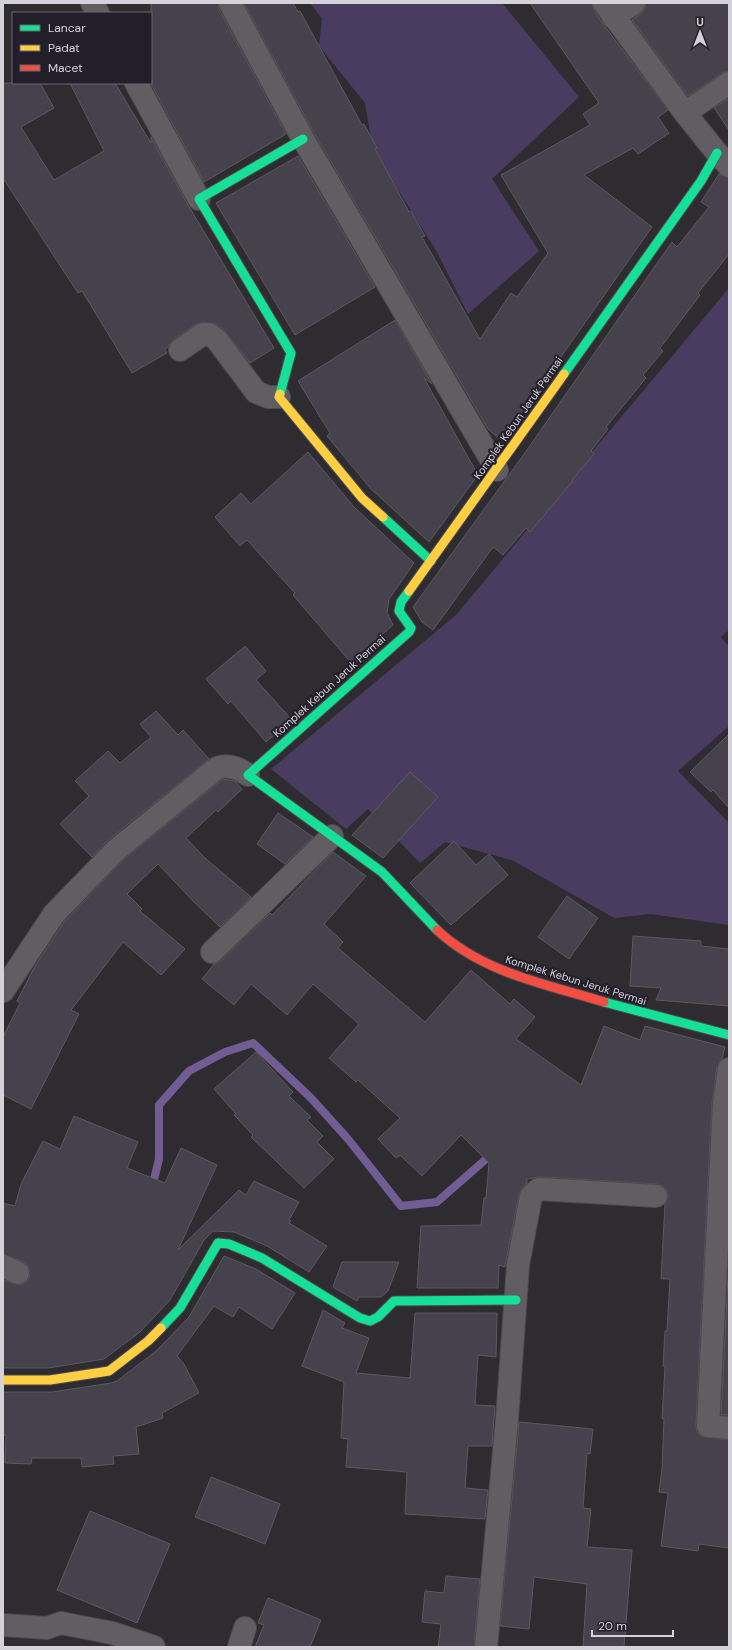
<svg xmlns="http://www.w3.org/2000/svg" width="732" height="1650" viewBox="0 0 732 1650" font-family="'DM Sans',sans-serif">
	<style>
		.green { fill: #4a3c61 }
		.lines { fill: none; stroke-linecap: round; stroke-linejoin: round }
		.stream { stroke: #715d94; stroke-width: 8 }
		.building { fill: #46424d; stroke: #5b595e }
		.street-casing { stroke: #4c4a4f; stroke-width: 24 }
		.fast-casing { stroke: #4c4a4f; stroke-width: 11 }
		.slow-casing { stroke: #4c4a4f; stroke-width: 11 }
		.jam-casing { stroke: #4c4a4f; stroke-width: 11 }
		.street { stroke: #605e63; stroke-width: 22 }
		.fast { stroke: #16e098; stroke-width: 9 }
		.slow { stroke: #ffcf43; stroke-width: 9 }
		.jam { stroke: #f24e42; stroke-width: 9 }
		.labels { text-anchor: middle; stroke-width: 4; stroke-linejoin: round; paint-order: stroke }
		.street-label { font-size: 11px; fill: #d4d2d9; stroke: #231f2a }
	</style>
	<rect width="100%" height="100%" fill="#2e2c31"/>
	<g class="green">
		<path d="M310,3H502L579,97L492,179L539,251L468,314L437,252L373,150L365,103L319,46L322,19Z"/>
		<path d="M729,288V630L721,637L729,647V726L678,771L729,823V925L651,914L614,918L512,860L445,842L420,863L368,809L346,829L271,769L456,615Z"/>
	</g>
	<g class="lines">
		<path class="stream" d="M152,1188L159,1159V1105L189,1071L225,1052L253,1043L311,1098L348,1139L401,1206L437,1202L493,1153"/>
	</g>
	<g class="building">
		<path d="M151,3H218L219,9L286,134L204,182L151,84Z"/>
		<path d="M244,3H293L298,12L300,11L362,125L364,124L377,148L375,149L409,212L411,211L425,236L422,237L480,339L511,293L517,297L548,253L501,175L590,125L583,114L599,103L530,3H592L594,10L603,24L668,110L658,117L669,133L638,154L633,148L584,175L652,227L502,441L488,429L314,133Z"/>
		<path d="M646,3H729V71L722,73L688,96L632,20L641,13L645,9Z"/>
		<path d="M3,83H40L54,108L21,127L54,180L104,151L70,83H115L151,143V137L188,205L274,348L250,363L224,330L216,324L203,322L196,324L173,340L165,350L167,353L132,373L82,291L78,293L3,178Z"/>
		<path d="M729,98V130L714,108Z"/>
		<path d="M298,156L375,287L295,335L216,203Z"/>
		<path d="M719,174L729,178V254L698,293L700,295L660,348L663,351L643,375L646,378L606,427L608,429L591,451L594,454L572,480L573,481L530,532L526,528L503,555L493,547L433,630L422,622L413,607L522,457L672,242L677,247L709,207L701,202Z"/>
		<path d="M395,320L432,384L424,378L478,475L429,542L371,489L327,436L330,433L298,381Z"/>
		<path d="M308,452L354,507L414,563L389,599L387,613L393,625L378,638L380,641L353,665L293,595L295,593L247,540L240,546L215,517L241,493L251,504Z"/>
		<path d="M245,646L266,671L256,680L292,720L266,742L231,701L228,704L206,679Z"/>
		<path d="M156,711L178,735L183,730L209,759L108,840L92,857L60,824L89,796L75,781L108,751L120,763L151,737L140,724Z"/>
		<path d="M729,734V808L713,790L711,792L690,772Z"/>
		<path d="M410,772L438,797L383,858L352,835Z"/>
		<path d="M223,779L235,781L242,789L218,812L216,810L186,838L205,858L251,897L220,927L193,901L158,864L127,894L142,909L140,911L185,949L161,975L123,942L71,1010L79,1014L31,1109L3,1095V1037L20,1003L17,1001L35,966L64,922L124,859Z"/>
		<path d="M278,813L313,837L285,864L257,844Z"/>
		<path d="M454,841L476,865L489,854L508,875L451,925L410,883Z"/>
		<path d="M333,852L366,876L324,924L343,942L338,948L425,1022L471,970L510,1004L514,999L535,1017L516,1039L581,1085L604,1026L640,1040L645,1026L725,1047L722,1059L717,1067L712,1103L696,1425L697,1432L701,1436L729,1440V1548L699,1544L698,1551L661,1546L668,1493L659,1492L662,1469L664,1419H662L665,1366H663L665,1331H667L670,1279H661L665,1204L668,1196L667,1190L663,1186L657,1184L540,1177L527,1179V1183L519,1194L505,1267L499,1265L498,1288H417L421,1226L481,1225L484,1198H486L489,1163L461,1135L422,1176L400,1155L396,1158L378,1139L400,1118L358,1080L356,1082L329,1058L359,1024L313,984L287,1015L251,984L234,1005L202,979L214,964L221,961L270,913L272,915Z"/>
		<path d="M567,896L598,918L569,959L538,937Z"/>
		<path d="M633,936L701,941V946L729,949V1006L656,1000L661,988L630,986Z"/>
		<path d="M256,1052L293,1092L289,1096L311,1117L307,1120L323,1136L317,1142L334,1159L304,1188L251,1137L253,1135L234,1115L236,1114L214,1089Z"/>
		<path d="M74,1116L138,1142L127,1168L165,1183L181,1148L217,1165L178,1250L239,1190L246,1195L254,1181L299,1202L289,1220L291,1221L289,1223L327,1246L309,1272L267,1246L234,1232L213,1231L204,1240L170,1300L140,1332L104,1359L49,1368H3V1280L19,1285L25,1283L29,1279L30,1272L28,1266L24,1262L3,1254V1203L15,1206L21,1184L43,1141L60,1149Z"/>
		<path d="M729,1255V1415H721Z"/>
		<path d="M224,1256L256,1269L295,1293L272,1329L239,1307L233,1317L214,1306L177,1356L184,1364L199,1393L162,1413L163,1418L136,1427L139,1454L113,1456L114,1464L82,1467L81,1458H32L31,1464L5,1463L6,1435H3V1392H52L111,1383L117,1381L156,1351L189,1317Z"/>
		<path d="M342,1262H399L388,1291L381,1297H359L357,1301L333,1287Z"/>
		<path d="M323,1310L345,1323L342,1328L369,1338L356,1373L410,1378L415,1313H497L496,1357L478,1355L475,1405L495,1406L492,1446H468L465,1488L488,1490L485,1519L405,1514L407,1472L346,1467L348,1439L341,1438L344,1382L302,1366Z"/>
		<path d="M519,1422L593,1429L590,1454L587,1453L583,1508L591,1509L587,1547L632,1550L624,1647H583L587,1584L534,1577L529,1629L500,1626Z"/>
		<path d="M211,1477L280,1504L265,1544L195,1517Z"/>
		<path d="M90,1511L170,1544L137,1623L57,1590Z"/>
		<path d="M446,1576L480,1579L474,1647H438L441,1624L422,1622L425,1591L444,1593Z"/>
		<path d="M268,1598L321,1620L310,1647H255L264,1625L258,1623Z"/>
	</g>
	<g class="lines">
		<g class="street-casing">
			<g id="street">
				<path d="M92,3L98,13"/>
				<path d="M230,3L303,139L497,470"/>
				<path d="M604,3L685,113L717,153L729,166"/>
				<path d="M613,17L634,3"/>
				<path d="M136,83L199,199"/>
				<path d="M685,113L729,83"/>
				<path d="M180,350L203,334H209L217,340L256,392L268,397H279"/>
				<path d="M212,952L332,836"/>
				<path d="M3,991L54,914L116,850L217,768C228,764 239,768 248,775"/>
				<path d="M729,1069L724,1104L708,1426L729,1428"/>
				<path d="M3,1266L18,1273"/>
				<path d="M3,1625L47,1628L61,1623L112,1633L154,1647"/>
				<path d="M239,1647L245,1628"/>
				<path d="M486,1647L507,1419L518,1265L531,1196L539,1189L656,1196"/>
			</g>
		</g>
		<g class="fast-casing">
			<g id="fast">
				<path d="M564,374L701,181L717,153"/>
				<path d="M280,394L291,353L199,199L303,139"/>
				<path d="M383,517L431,561"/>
				<path d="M409,591L401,602L399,611L411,628L409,632L248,775L382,872L437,930"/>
				<path d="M604,1002L729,1035"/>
				<path d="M161,1328L180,1308L218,1243L229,1244L262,1258L360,1318L370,1321L378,1317L394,1301L516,1300"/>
			</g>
		</g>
		<g class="slow-casing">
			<g id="slow">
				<path d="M280,394L279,397L362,498L383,517"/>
				<path d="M409,591L564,374"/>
				<path d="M3,1380H50L109,1371L148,1341L161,1328"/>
			</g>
		</g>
		<g class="jam-casing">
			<path id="jam" d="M437,930C483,973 546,984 604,1002"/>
		</g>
		<use href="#street" class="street"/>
		<use href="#fast" class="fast"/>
		<use href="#slow" class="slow"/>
		<use href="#jam" class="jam"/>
	</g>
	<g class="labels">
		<g class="street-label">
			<text transform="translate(518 418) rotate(-55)" y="4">Komplek Kebun Jeruk Permai</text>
			<text transform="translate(329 686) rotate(-42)" y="4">Komplek Kebun Jeruk Permai</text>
			<text transform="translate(576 980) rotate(17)" y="4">Komplek Kebun Jeruk Permai</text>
		</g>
	</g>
	<rect width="732" height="1650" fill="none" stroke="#d4d2d9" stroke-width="8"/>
	<rect x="12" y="12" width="140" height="72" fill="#231f2a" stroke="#6a6770"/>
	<rect x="20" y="25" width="20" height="6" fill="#16e098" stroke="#6a6770"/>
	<text x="48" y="32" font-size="12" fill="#d4d2d9">Lancar</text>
	<rect x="20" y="45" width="20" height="6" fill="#ffcf43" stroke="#6a6770"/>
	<text x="48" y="52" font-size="12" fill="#d4d2d9">Padat</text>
	<rect x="20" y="65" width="20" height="6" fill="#f24e42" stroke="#6a6770"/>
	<text x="48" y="72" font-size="12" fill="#d4d2d9">Macet</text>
	<g transform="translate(700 32)" stroke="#231f2a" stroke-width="3" paint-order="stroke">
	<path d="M0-3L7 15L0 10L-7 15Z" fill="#d4d2d9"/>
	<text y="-6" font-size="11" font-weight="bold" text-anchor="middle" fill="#d4d2d9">U</text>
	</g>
	<path d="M592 1630v6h81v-6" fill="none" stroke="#d4d2d9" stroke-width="2"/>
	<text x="598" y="1630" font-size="12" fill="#d4d2d9" stroke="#231f2a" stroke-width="3" paint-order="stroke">20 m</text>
</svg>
